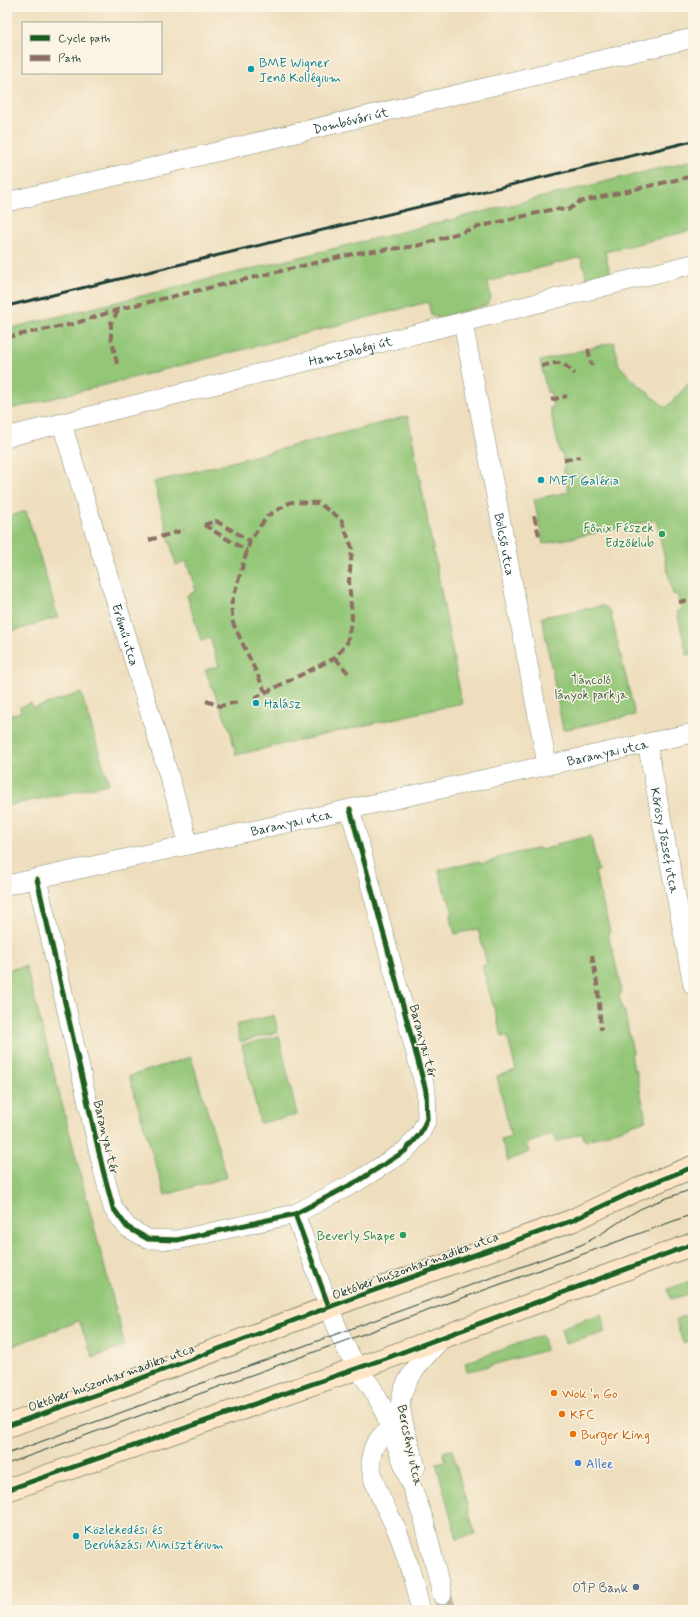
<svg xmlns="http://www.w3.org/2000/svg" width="700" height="1617" viewBox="0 0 700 1617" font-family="Mynerve,sans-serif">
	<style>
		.green { fill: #93c677; stroke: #598256 }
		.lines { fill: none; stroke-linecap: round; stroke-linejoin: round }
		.street-tunnel { stroke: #c5bea2; stroke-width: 19; stroke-dasharray: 19 10; stroke-linecap: butt }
		.street-casing { stroke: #868e78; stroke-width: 20 }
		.secondary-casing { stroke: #868e78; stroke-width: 24 }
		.street { stroke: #fff; stroke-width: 19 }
		.secondary { stroke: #fee5c5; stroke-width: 22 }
		.tram { stroke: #1f3d34; stroke-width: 1 }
		.rail { stroke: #1f3d34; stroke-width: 3 }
		.quiet { stroke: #8d6e63; stroke-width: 4; stroke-dasharray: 8 4; stroke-linecap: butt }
		.cycleway-casing { stroke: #fcf5e5; stroke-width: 8 }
		.cycleway { stroke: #1b5e20; stroke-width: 5 }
		.culture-dot { fill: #0f9aa8; stroke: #fcf5e5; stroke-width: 1.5 }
		.leisure-dot { fill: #2e9e5b; stroke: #fcf5e5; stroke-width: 1.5 }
		.food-dot { fill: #e8710a; stroke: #fcf5e5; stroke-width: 1.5 }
		.shop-dot { fill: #3f7fe0; stroke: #fcf5e5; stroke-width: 1.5 }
		.service-dot { fill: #5c6f8a; stroke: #fcf5e5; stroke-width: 1.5 }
		.labels { text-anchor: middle; stroke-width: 3; stroke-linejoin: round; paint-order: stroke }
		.culture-label { font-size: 13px; fill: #0d838f; stroke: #fcf5e5; text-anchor: start }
		.street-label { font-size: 13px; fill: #1f3d34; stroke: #fcf5e5 }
		.leisure-label { font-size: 13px; fill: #27864d; stroke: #fcf5e5; text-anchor: end }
		.park-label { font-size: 13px; fill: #3c5f45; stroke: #fcf5e5 }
		.food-label { font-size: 13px; fill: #c56008; stroke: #fcf5e5; text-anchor: start }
		.shop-label { font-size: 13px; fill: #366cbe; stroke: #fcf5e5; text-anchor: start }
		.service-label { font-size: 13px; fill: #4e5e75; stroke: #fcf5e5; text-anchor: end }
	</style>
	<rect width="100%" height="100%" fill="#fcf5e5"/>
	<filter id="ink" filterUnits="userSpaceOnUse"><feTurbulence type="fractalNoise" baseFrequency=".025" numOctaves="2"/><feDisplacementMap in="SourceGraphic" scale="8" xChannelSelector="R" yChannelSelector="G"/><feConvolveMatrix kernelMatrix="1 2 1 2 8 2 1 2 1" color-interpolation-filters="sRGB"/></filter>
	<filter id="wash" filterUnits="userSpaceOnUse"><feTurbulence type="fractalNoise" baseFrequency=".012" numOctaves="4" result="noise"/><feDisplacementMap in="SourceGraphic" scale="16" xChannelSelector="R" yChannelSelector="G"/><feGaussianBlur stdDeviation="0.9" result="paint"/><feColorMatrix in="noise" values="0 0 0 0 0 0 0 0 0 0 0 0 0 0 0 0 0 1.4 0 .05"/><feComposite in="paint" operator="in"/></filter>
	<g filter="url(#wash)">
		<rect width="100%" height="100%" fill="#eedebd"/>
		<g class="green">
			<path d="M693,160V230L605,252L610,273L587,279L581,257L488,282L491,298L487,305L438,318L431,315L428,302L7,410V329Z"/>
			<path d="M614,342L619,365L633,380L666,408L690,382L693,384V654L687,655L677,612L681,610L677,594L673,595L656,520L543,544L534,499L569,492L563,468L565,467L562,453H560L550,408L553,407L550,392H547L540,361Z"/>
			<path d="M408,416L462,703L236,755L230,730L205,670L219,666L210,638L201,641L187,595L196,591L186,561L176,565L154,482Z"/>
			<path d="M26,511L58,617L7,633V517Z"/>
			<path d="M600,606H604L610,611L635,715L563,730L542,617Z"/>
			<path d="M81,693L109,784L7,806V716L21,712L20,707L31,703L33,708Z"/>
			<path d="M591,836L598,871L595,872L610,932L608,933L611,948L612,947L622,993L619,994L622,1009H624L633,1053L631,1054L634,1070H636L646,1120L585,1141L582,1133L556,1142L552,1134L526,1144L529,1152L508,1161L501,1140L511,1137L497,1076L516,1070L507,1035L502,1037L482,966L487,964L478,929L455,934L450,914L453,913L448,898H446L439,870L480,861V863L496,860V858L540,848L541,850L556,846V844Z"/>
			<path d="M26,966L125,1345L93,1358L79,1321L7,1348V970Z"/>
			<path d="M274,1015L278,1032L240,1042L236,1025Z"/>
			<path d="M279,1036L297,1115L260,1123L242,1045Z"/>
			<path d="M191,1057L227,1177L165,1195L129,1076Z"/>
			<path d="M693,1280V1293L671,1299L668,1289Z"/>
			<path d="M693,1311V1340L683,1343L676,1320Z"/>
			<path d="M601,1314L606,1332L565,1344L561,1328Z"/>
			<path d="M542,1335L546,1350L467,1372L465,1363Z"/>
			<path d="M452,1450L475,1534L457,1539L436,1463L446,1461L443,1452Z"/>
		</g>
	</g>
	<g filter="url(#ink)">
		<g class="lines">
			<path class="street-tunnel" d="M442,1595L447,1610"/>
			<g class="street-casing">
				<g id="street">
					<path id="s1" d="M7,202L693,38"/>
					<path id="s2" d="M463,323L547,764"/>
					<path id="s3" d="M62,424L183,822L188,845"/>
					<path id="s4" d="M7,437L693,264"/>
					<path id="s5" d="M647,743L693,985"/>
					<path d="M37,879L103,1170L113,1208L127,1227L148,1239L177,1240L295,1214L358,1181L405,1151L420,1134L427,1119L426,1091L350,809"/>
					<path id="s6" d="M7,885L693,733"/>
					<path d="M295,1214L329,1307L343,1342L357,1368L372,1388L383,1408L424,1520L442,1595"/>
					<path d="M390,1428C386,1432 382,1435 379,1439C356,1466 388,1508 398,1533C408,1558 414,1585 421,1610"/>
					<path d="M416,1467C411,1449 398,1415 401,1398C405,1376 429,1353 443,1337"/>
				</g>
			</g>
			<g class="secondary-casing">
				<g id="secondary">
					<path d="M7,1426L118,1387L361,1295L571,1221L643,1187L693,1167"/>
					<path d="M7,1490L384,1359L693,1244"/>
				</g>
			</g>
			<use href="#street" class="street"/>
			<use href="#secondary" class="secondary"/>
			<g class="tram">
				<path d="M7,1454L581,1245C602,1235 620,1220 640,1209C657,1201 675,1195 693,1189"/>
				<path d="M7,1464L693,1214"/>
			</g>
			<path class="rail" d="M7,306L693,141"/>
			<g class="quiet">
				<path d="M7,337L73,324L123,308L153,301L357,253L417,246L478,227L554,209L568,210L579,202L693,176"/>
				<path d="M588,349L592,366"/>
				<path d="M117,364L111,336V323L118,311"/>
				<path d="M541,366C561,362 560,360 575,374"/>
				<path d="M551,400L567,396"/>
				<path d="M564,460L580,457"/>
				<path d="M534,516L540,539"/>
				<path d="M204,525L216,521L250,541"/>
				<path d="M204,525L247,551"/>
				<path d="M149,540L184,530"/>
				<path d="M679,602L693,599"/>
				<path d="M692,654L693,653"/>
				<path d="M335,658L350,675"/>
				<path d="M254,698L335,658L347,643L352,618L349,581L352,548L341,519L318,503L291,502L267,516L250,541L231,605L233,623L265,691"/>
				<path d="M206,701L220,706L238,702"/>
				<path d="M592,955L598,989L601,1030"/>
			</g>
			<g class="cycleway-casing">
				<g id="cycleway">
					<path d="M37,879L103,1170L113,1208L127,1227L148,1239L177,1240L295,1214L358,1181L405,1151L420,1134L427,1119L426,1091L350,809"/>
					<path d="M295,1214L329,1307"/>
					<path d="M7,1426L118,1387L361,1295L571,1221L643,1187L693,1167"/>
					<path d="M7,1490L384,1359L693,1244"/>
				</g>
			</g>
			<use href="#cycleway" class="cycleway"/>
		</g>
	</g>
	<g class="culture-dot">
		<circle cx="251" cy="69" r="4"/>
		<circle cx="541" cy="480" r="4"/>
		<circle cx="256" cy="703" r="4"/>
		<circle cx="76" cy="1536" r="4"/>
	</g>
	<g class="leisure-dot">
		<circle cx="662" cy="534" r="4"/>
		<circle cx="403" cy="1235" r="4"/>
	</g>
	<g class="food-dot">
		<circle cx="554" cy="1393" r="4"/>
		<circle cx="562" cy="1414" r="4"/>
		<circle cx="573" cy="1434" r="4"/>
	</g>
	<circle class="shop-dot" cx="578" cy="1463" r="4"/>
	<circle class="service-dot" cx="636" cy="1587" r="4"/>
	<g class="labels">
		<g class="culture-label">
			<text x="259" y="67">BME Wigner<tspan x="259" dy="15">Jenő Kollégium</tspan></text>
			<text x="549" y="485">MET Galéria</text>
			<text x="264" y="708">Halász</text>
			<text x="84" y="1534">Közlekedési és<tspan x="84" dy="15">Beruházási Minisztérium</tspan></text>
		</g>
		<g class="street-label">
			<text dy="5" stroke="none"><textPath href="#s1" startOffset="353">Dombóvári út</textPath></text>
			<text dy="5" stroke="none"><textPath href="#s4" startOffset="354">Hamzsabégi út</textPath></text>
			<text dy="5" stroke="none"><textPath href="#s2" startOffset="225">Bölcső utca</textPath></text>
			<text dy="5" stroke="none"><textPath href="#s3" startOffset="220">Erőmű utca</textPath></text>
			<text dy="5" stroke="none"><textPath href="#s6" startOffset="615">Baranyai utca</textPath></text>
			<text dy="5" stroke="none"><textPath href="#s6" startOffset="291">Baranyai utca</textPath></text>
			<text dy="5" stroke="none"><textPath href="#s5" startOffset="99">Kőrösy József utca</textPath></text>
			<text transform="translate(424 1041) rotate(75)" y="5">Baranyai tér</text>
			<text transform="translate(107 1137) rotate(77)" y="5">Baranyai tér</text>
			<text transform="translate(415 1265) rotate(-20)" y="5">Október huszonharmadika utca</text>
			<text transform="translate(111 1377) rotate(-20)" y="5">Október huszonharmadika utca</text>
			<text transform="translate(411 1445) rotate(78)" y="5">Bercsényi utca</text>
		</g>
		<g class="leisure-label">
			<text x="654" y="532">Főnix Fészek<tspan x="654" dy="15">Edzőklub</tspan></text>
			<text x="395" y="1240">Beverly Shape</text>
		</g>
		<g class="park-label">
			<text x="591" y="684">Táncoló<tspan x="591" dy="15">lányok parkja</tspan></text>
		</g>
		<g class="food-label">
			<text x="562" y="1398">Wok 'n Go</text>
			<text x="570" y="1419">KFC</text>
			<text x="581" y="1439">Burger King</text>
		</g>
		<g class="shop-label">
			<text x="586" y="1468">Allee</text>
		</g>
		<g class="service-label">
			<text x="628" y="1592">OTP Bank</text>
		</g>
	</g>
	<rect width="700" height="1617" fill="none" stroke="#fcf5e5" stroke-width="24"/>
	<rect x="22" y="22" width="140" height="52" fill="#fcf5e5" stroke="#a4ab9e"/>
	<rect x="30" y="35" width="20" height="6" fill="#1b5e20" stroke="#a4ab9e"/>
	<text x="58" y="42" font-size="12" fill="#1f3d34">Cycle path</text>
	<rect x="30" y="55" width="20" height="6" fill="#8d6e63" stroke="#a4ab9e"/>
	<text x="58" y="62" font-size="12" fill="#1f3d34">Path</text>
</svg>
